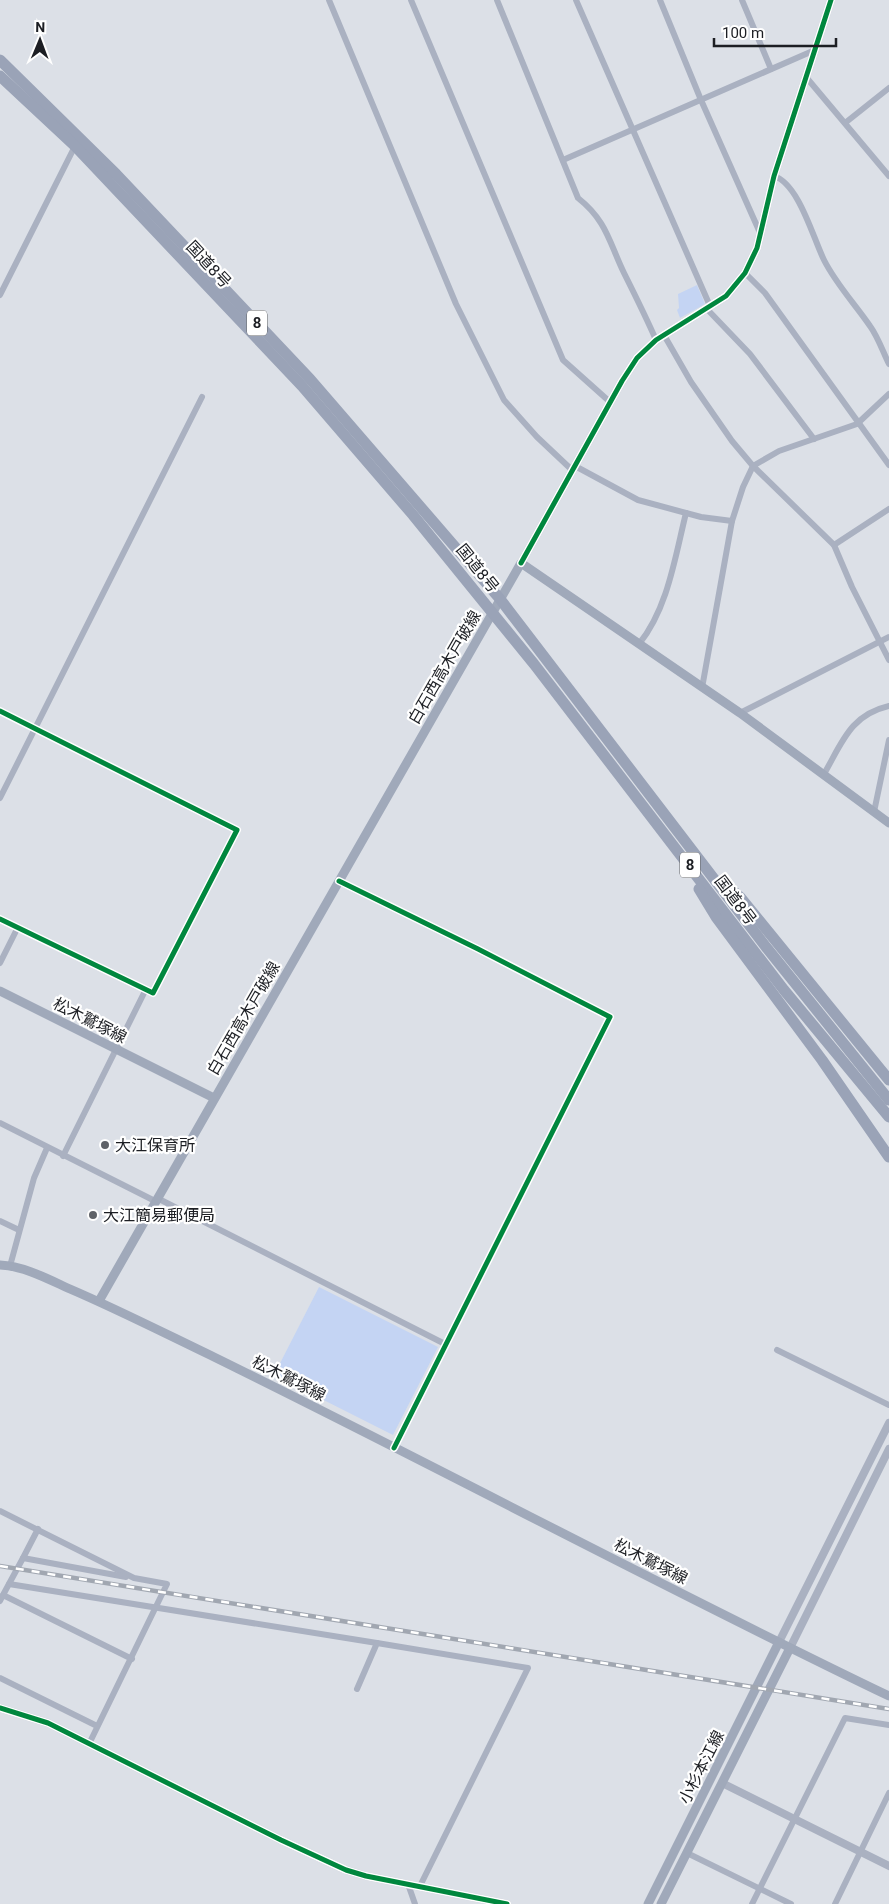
<svg xmlns="http://www.w3.org/2000/svg" width="889" height="1904" viewBox="0 0 889 1904" font-family="Roboto,'Noto Sans JP',sans-serif">
	<style>
		.green { fill: #c4d4f3 }
		.lines { fill: none; stroke-linecap: round; stroke-linejoin: round }
		.minor { stroke: #aab1c1; stroke-width: 6 }
		.tertiary { stroke: #aab1c1; stroke-width: 8 }
		.secondary { stroke: #a0a9ba; stroke-width: 9 }
		.trunk { stroke: #9aa3b7; stroke-width: 11 }
		.rail-casing { stroke: #a1a7b1; stroke-width: 4.5 }
		.rail { stroke: #fff; stroke-width: 2.5; stroke-dasharray: 8; stroke-linecap: butt }
		.cycleway-casing { stroke: #fff; stroke-width: 8 }
		.cycleway { stroke: #00873e; stroke-width: 5 }
		.poi-dot { fill: #5f6268; stroke: #fff; stroke-width: 2 }
		.labels { text-anchor: middle; stroke-width: 4.5; stroke-linejoin: round; paint-order: stroke }
		.shield { fill: #fff; stroke: #606265; stroke-width: 1 }
		.shield-label { font-size: 15px; font-weight: bold; fill: #1c1e23 }
		.street-label { font-size: 16px; fill: #1c1e23; stroke: #fff }
		.poi-label { font-size: 16px; fill: #1c1e23; stroke: #fff; text-anchor: start }
	</style>
	<rect width="100%" height="100%" fill="#dce0e7"/>
	<g class="green">
		<path d="M697,285L705,304L680,318L677,310L679,308L678,294Z"/>
		<path d="M319,1287L438,1347L393,1435L274,1375Z"/>
	</g>
	<g class="lines">
		<g class="minor">
			<path d="M329,0L456,304L504,400L537,437L572,470"/>
			<path d="M411,0L563,360L610,402"/>
			<path d="M497,0L578,198C607,221 609,242 624,273C635,295 646,317 656,340"/>
			<path d="M576,0L710,306"/>
			<path d="M660,0L701,100L761,235"/>
			<path d="M742,0L771,69"/>
			<path d="M806,77L889,176"/>
			<path d="M845,123L889,88"/>
			<path d="M563,160L815,50"/>
			<path d="M774,176C799,184 813,238 824,260C836,284 855,304 870,326C878,337 883,352 889,364"/>
			<path d="M745,273L765,293L889,465"/>
			<path d="M0,295L75,146"/>
			<path d="M706,308L750,354L814,439"/>
			<path d="M664,335L691,382L732,441L753,466L834,545L852,587L889,660"/>
			<path d="M575,466L638,500L701,517L732,521"/>
			<path d="M834,545L889,509"/>
			<path d="M639,644C668,608 675,557 686,513"/>
			<path d="M702,688L732,521L743,487L753,466L779,451L857,424L889,394"/>
			<path d="M0,711L237,830L153,993L0,919"/>
			<path d="M740,713L889,637"/>
			<path d="M824,774C842,743 850,715 889,706"/>
			<path d="M0,798L202,397"/>
			<path d="M874,812L889,740"/>
			<path d="M339,881L478,949L610,1017L394,1448"/>
			<path d="M0,963L18,927"/>
			<path d="M0,1123L155,1201"/>
			<path d="M63,1156L146,989"/>
			<path d="M157,1198L445,1344"/>
			<path d="M0,1221L19,1230"/>
			<path d="M10,1266L34,1178L47,1148"/>
			<path d="M777,1350L889,1405"/>
			<path d="M0,1511L134,1578L167,1584L89,1744"/>
			<path d="M38,1529L23,1558L126,1577"/>
			<path d="M9,1584L377,1643"/>
			<path d="M3,1595L23,1558"/>
			<path d="M0,1601L3,1595L132,1659"/>
			<path d="M0,1678L97,1726"/>
			<path d="M357,1689L377,1643L528,1668L420,1886"/>
			<path d="M687,1853L791,1904"/>
			<path d="M408,1884L415,1904"/>
			<path d="M752,1904L845,1718L889,1725"/>
			<path d="M835,1904L889,1793"/>
		</g>
		<g class="tertiary">
			<path d="M521,563L622,381L637,358L656,340L726,296L745,273L757,248L774,176L831,0"/>
			<path d="M779,1642L889,1423"/>
			<path d="M790,1648L889,1449"/>
			<path d="M0,1708L48,1723L281,1840L346,1870L366,1876L507,1904"/>
			<path d="M722,1783L889,1866"/>
		</g>
		<g class="secondary">
			<path d="M0,991L214,1098"/>
			<path d="M0,1265C24,1266 48,1279 70,1289C119,1310 166,1334 214,1357C440,1468 662,1587 889,1696"/>
			<path d="M99,1301L521,563L740,713L889,823"/>
			<path d="M648,1904L779,1642"/>
			<path d="M661,1904L790,1648"/>
		</g>
		<g class="trunk">
			<path d="M0,60L116,174L310,379L500,599L766,947L889,1100"/>
			<path d="M0,76L75,146L302,386L413,515L534,664L784,990L889,1117"/>
			<path d="M723,882L740,897L889,1080"/>
			<path d="M699,889L716,917L822,1060L889,1157"/>
		</g>
		<g class="rail-casing">
			<path id="rail" d="M0,1566L889,1709"/>
		</g>
		<use href="#rail" class="rail"/>
		<g class="cycleway-casing">
			<g id="cycleway">
				<path d="M521,563L622,381L637,358L656,340L726,296L745,273L757,248L774,176L831,0"/>
				<path d="M0,711L237,830L153,993L0,919"/>
				<path d="M339,881L478,949L610,1017L394,1448"/>
				<path d="M0,1708L48,1723L281,1840L346,1870L366,1876L507,1904"/>
			</g>
		</g>
		<use href="#cycleway" class="cycleway"/>
	</g>
	<g class="poi-dot">
		<circle cx="105" cy="1145" r="5"/>
		<circle cx="93" cy="1215" r="5"/>
	</g>
	<g class="labels">
		<g class="shield">
			<rect x="247" y="310.5" width="20" height="25" rx="4"/>
			<rect x="680" y="852.5" width="20" height="25" rx="4"/>
		</g>
		<g class="shield-label">
			<text x="257" y="328">8</text>
			<text x="690" y="870">8</text>
		</g>
		<g class="street-label">
			<text transform="translate(209 264) rotate(47)" y="6">国道8号</text>
			<text transform="translate(478 568) rotate(51)" y="6">国道8号</text>
			<text transform="translate(444 667) rotate(-60)" y="6">白石西高木戸破線</text>
			<text transform="translate(736 900) rotate(53)" y="6">国道8号</text>
			<text transform="translate(243 1018) rotate(-60)" y="6">白石西高木戸破線</text>
			<text transform="translate(90 1020) rotate(27)" y="6">松木鷲塚線</text>
			<text transform="translate(289 1378) rotate(27)" y="6">松木鷲塚線</text>
			<text transform="translate(651 1561) rotate(27)" y="6">松木鷲塚線</text>
			<text transform="translate(701 1767) rotate(-63)" y="6">小杉本江線</text>
		</g>
		<g class="poi-label">
			<text x="115" y="1151">大江保育所</text>
			<text x="103" y="1221">大江簡易郵便局</text>
		</g>
	</g>
	<g transform="translate(40 40) rotate(1)" stroke="#ffffff" stroke-width="4" paint-order="stroke">
	<path d="M0-4L9 19L0 12L-9 19Z" fill="#1c1e23"/>
	<text y="-8" font-size="14" font-weight="bold" text-anchor="middle" fill="#1c1e23">N</text>
	</g>
	<path d="M714 38v8h122v-8" fill="none" stroke="#1c1e23" stroke-width="2.5"/>
	<text x="722" y="38" font-size="15" fill="#1c1e23" stroke="#ffffff" stroke-width="4" paint-order="stroke">100 m</text>
</svg>
